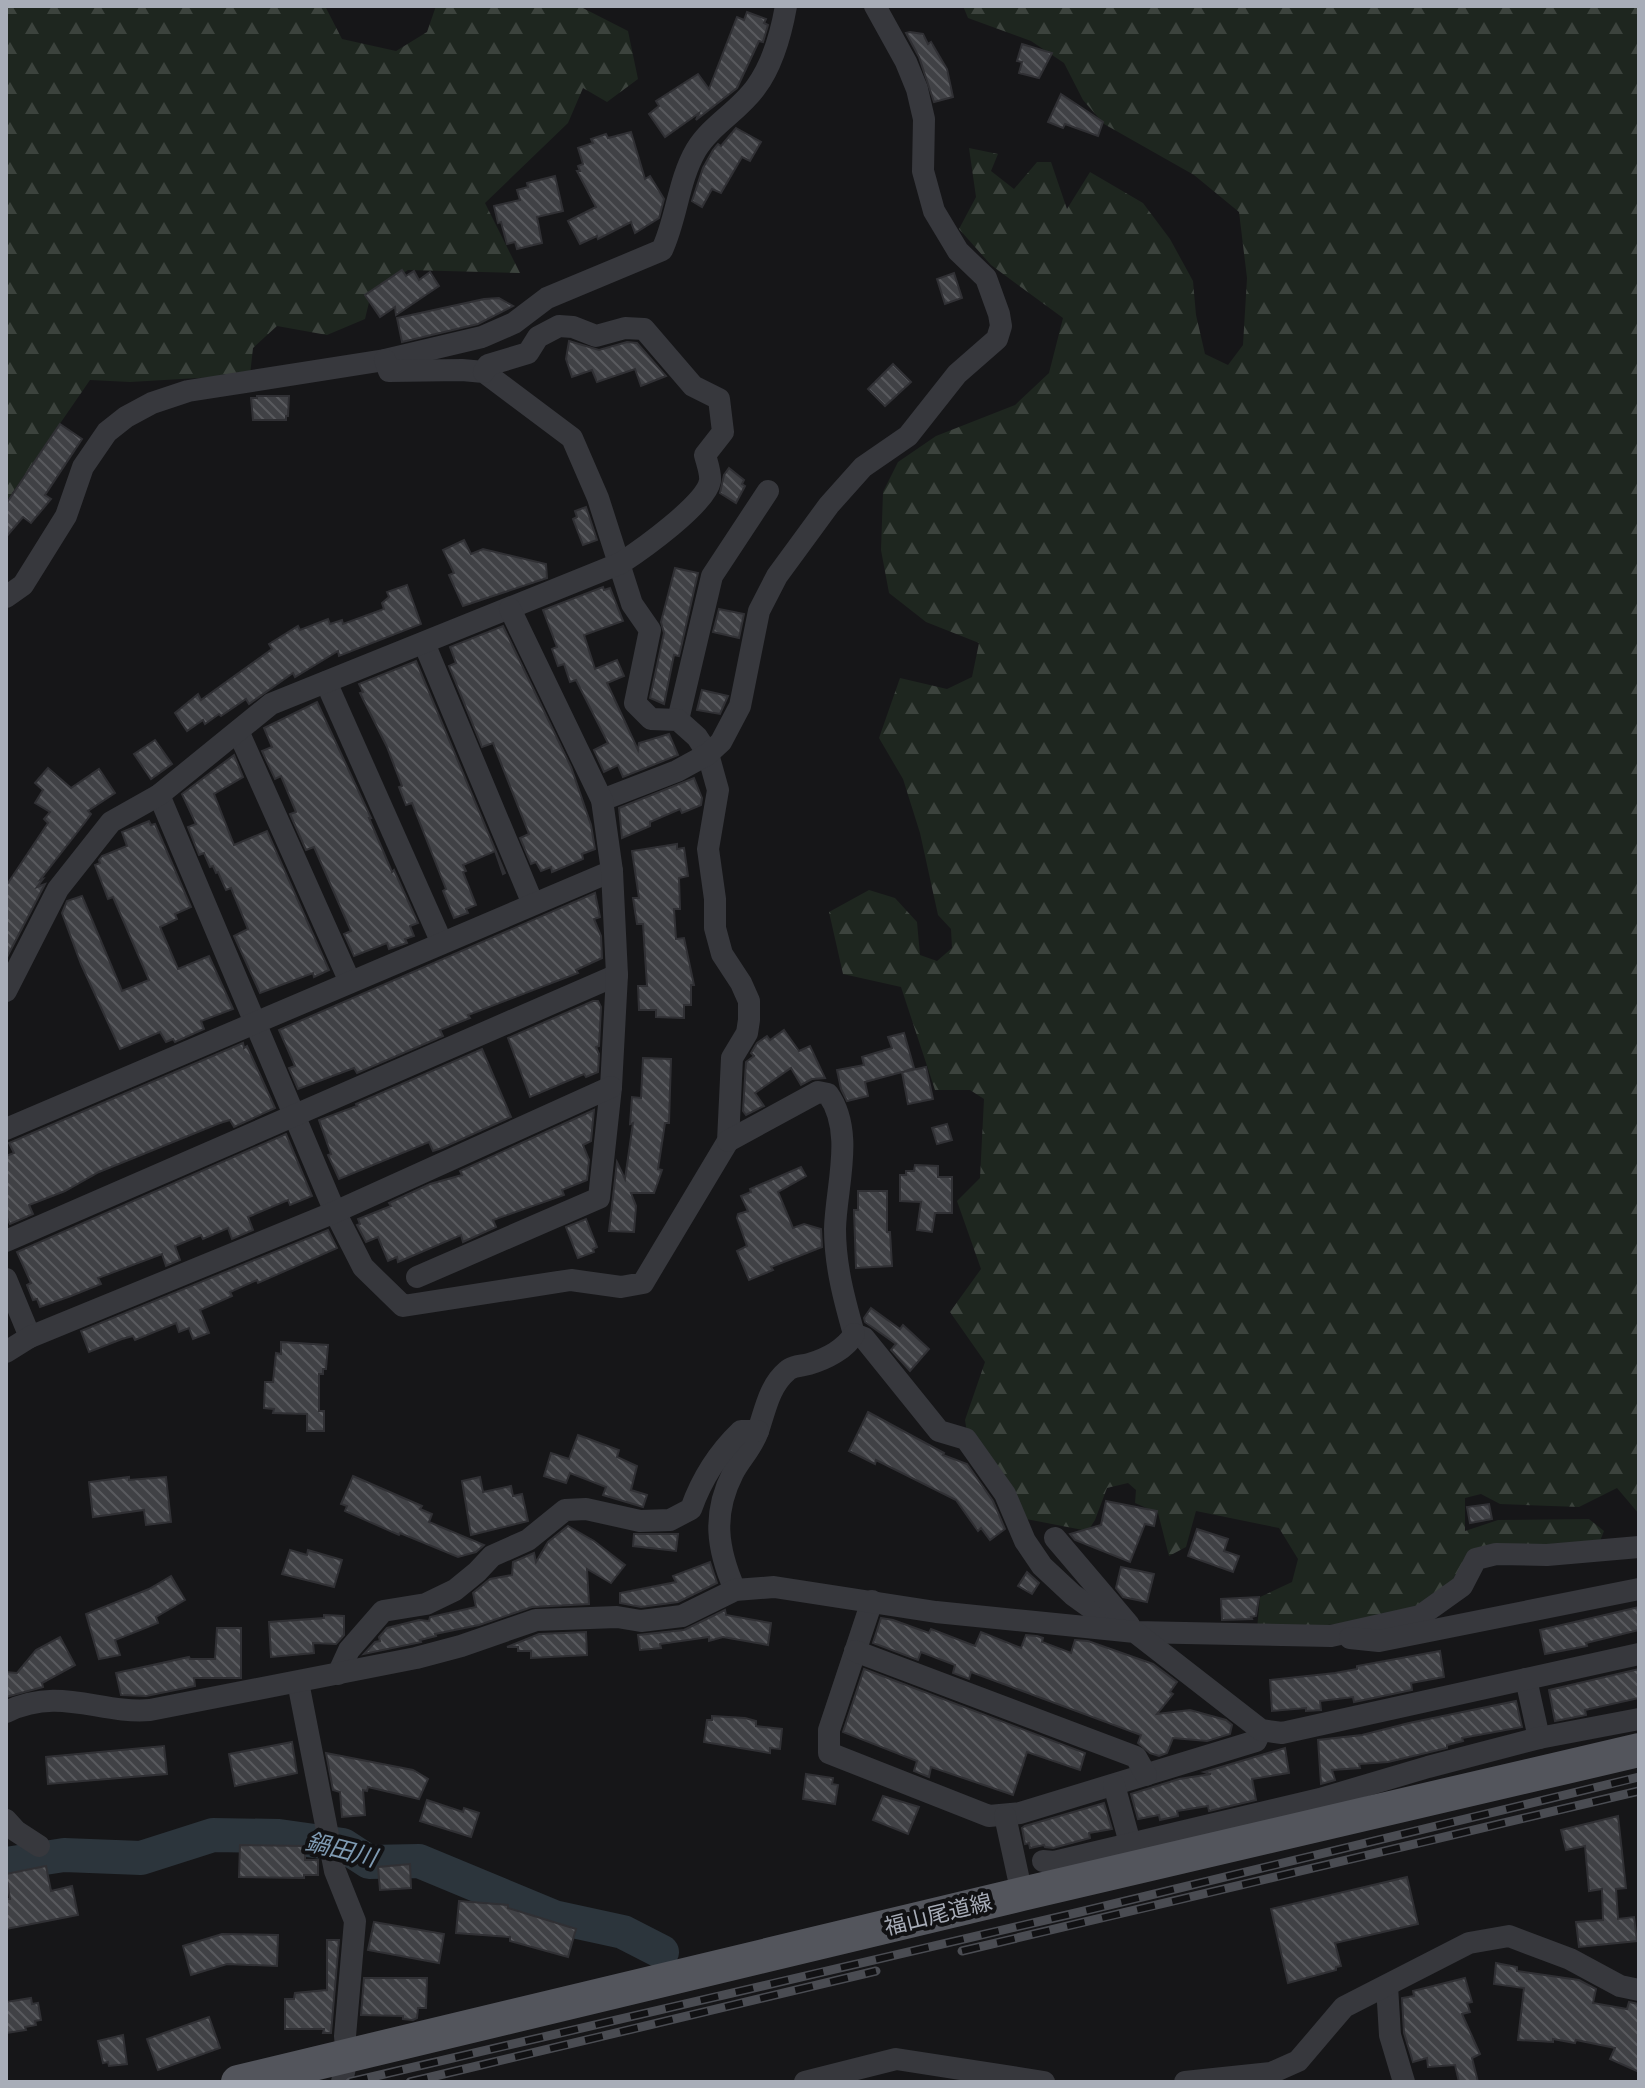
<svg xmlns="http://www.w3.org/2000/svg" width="1645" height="2088" viewBox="0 0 1645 2088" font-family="Rubik,'Noto Sans JP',sans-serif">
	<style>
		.forest { fill: url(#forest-firs) }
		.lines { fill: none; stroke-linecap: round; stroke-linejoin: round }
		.river { stroke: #2c353c; stroke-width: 34 }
		.building { fill: url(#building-back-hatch); stroke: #303034; stroke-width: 2 }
		.street { stroke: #37383d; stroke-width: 22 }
		.primary { stroke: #53555c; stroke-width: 34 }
		.rail-casing { stroke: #4a4c52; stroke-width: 9 }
		.rail { stroke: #111113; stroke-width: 6; stroke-dasharray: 18; stroke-linecap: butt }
		.labels { text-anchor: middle; stroke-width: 8; stroke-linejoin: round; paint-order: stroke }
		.street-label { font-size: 22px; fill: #a8adb8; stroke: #111113 }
		.water-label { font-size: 24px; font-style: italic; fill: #7f9bb3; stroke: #111113 }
	</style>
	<defs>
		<pattern id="forest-firs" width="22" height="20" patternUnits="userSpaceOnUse" patternTransform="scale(2)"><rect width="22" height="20" fill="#1e261f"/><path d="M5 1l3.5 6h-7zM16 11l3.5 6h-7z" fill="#3c433d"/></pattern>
		<pattern id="building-back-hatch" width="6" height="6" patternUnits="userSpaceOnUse" patternTransform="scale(2)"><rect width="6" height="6" fill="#404145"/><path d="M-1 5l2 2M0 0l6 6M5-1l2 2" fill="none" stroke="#595a5e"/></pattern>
	</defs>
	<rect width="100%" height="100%" fill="#161618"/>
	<g class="forest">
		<path d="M6,6H325L342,39L396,51L427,32L436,6H579L628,31L638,79L607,102L583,88L568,123L485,203L520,273L408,270L371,294L365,319L327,335L277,326L253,348L250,375L130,382L90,380L6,502Z"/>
		<path d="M963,6H1639V1514L1617,1488L1579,1507L1500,1504L1481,1494L1465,1498V1531L1498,1520L1589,1519L1604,1531L1600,1541L1485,1548C1474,1561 1463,1580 1449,1591C1403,1624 1312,1627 1257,1629L1260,1597L1292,1582L1298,1559L1279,1528L1196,1511L1186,1547L1169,1556L1158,1513L1135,1503L1136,1490L1128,1483L1107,1488L1095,1520L1088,1531L1021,1518L970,1452L965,1420L985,1362L950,1312L981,1269L957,1201L980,1178L984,1099L970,1090H935L901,987L843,974L829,912L869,890L895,898L917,922L920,955L937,961L952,948L951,929L938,915L920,833L903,779L879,738L900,678L947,689L972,677L979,643L926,622L889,593L881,550L883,492L898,462L936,436L1015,405L1049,373L1063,318L991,265L959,229L976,197L969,148L998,154L991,171L1014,189L1037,162H1051L1067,209L1090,172L1143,203L1170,239L1193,281L1196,315L1205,354L1228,365L1243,345L1247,278L1239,212L1194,175L1104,124L1083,100L1064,63L1031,41L968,18Z"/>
	</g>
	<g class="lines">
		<path class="river" d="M6,1864L64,1855L141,1858L213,1835L279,1836L343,1845L369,1862L419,1861L554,1917L623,1932L662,1952"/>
	</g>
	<g class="building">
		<path d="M747,12L766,19L764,23L768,25L763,42L759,41L737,88L696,120L699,113L665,137L649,114L659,106L656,101L698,74L709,89L737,17L744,20Z"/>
		<path d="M910,32L923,34L928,44L931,42L947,69L953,97L934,102L919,57L906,33Z"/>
		<path d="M1022,44L1052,53L1039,78L1019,73L1022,62L1017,61Z"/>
		<path d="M1061,94L1103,122L1098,136L1065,124L1063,128L1048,122Z"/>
		<path d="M736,128L761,142L750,161L742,157L721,193L712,189L702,207L692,201L703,168L713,150L718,144L721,146Z"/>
		<path d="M631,132L645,179L650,176L664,199L659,218L635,233L631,222L598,239L597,236L580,244L568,221L596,207L577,171H580L578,166L583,164L578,148L593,143L591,139L606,134L608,138Z"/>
		<path d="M555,176L563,211L537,217L542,243L517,249L515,242L507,244L501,222L498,223L494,206L520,200L517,190L528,187L527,183Z"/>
		<path d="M402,270L406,276L414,271L419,280L430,272L439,286L396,315L395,307L380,317L365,295Z"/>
		<path d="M954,273L962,298L945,304L937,279Z"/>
		<path d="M499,298L513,306L478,324L402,342L397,318L484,299Z"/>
		<path d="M569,341L599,350L627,342L637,343L666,376L641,386L635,369L597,382L592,370L572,377L566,359Z"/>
		<path d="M893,364L911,382L885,406L868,389Z"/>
		<path d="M257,396H289L288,416H286V420H253L251,398H257Z"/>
		<path d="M60,424L82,439L45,495L51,499L31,523L23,517L6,537V504Z"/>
		<path d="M729,468L744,480L742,484L745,486L736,503L720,493L724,475Z"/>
		<path d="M586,507L597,540L583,545L573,519L577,517L575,511Z"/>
		<path d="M464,540L471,554L483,549L546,564L547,578L463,606L449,575L454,573L443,550Z"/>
		<path d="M675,568L698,573L679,656L674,655L664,704L650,698L664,633L661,622Z"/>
		<path d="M407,585L421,624L339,656L338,651L295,677L293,673L249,704L246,699L221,716L219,714L205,724L203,720L187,731L175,713L198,694L201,700L272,649L269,644L298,626L300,630L328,619L330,624L342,620L343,624L384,609L382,603L389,597L387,592Z"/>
		<path d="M603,587L604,590L610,588L623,621L584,635L595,669L617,660L624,676L607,683L638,750L639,743L669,734L678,755L623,777L618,765L604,772L600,763L594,750L608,743L576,680L570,682L564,664L558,666L552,649L557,647L543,610Z"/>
		<path d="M719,609L744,614L739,638L713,632Z"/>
		<path d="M503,626L571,767L591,825L595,849L582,854L583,859L552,872L551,867L541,871L536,862L531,864L520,838L529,834L493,743L482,747L449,666L456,663L450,647Z"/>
		<path d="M416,661L505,873L503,874L495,851L463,865L466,871L463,872L476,905L466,909L468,913L454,918L443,891L446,889L412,803L406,805L399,787L402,786L387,747L360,693L363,692L359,684Z"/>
		<path d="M702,690L728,696L720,714L697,710Z"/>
		<path d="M317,702L371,818H369L392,872L394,870L418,923L410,926L414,936L405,939L407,943L389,949L387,943L354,956L344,934L351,931L314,847L306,850L290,814L296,812L281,776L275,779L262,751L272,747L264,728Z"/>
		<path d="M155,740L172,764L151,779L134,754Z"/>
		<path d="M234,755L243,777L214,794L234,845L267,831L329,970L314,977L313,973L260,993L234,936L248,929L231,888L226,890L218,872L216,873L213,866L210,867L204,853L199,855L188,827L196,824L182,794Z"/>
		<path d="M48,768L71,788L99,769L115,793L88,811L91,814L86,821L40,880L43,879L37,887L45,884L6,959V886L48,823L44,819L50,812L35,803L43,790L35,783Z"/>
		<path d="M694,778L702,798L701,805L682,813L680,809L650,822V826L622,838L619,808Z"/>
		<path d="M149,821L151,825L155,824L191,907L175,914L177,919L160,927L178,969L209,956L233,1009L201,1021L204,1029L175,1042L173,1039L166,1042L160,1032L120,1049L81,964L62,913L67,901L82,896L122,991L149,980L113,897L108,899L95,865L100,863L99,860L102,856L127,846L122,832Z"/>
		<path d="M677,844V849L684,848L688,876L679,878L680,909H674L676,939L684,938L694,985H691V1005H684V1018L656,1017V1010H639L638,986H647L643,924H637L633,898H639L632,851Z"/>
		<path d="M595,893L600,917L594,919L601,936L602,958L576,970L578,973L468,1015L470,1018L440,1030L443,1036L357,1073L354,1068L298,1089L289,1068L295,1066L279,1030Z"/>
		<path d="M593,1001H598L601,1007L599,1046L596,1047L599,1054L598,1072L586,1077L584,1074L530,1097L508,1038Z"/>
		<path d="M784,1030L799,1051L810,1046L825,1078L812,1079L801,1085L791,1068L755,1093L764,1106L746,1115L743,1111L746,1062L754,1056L751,1053L757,1043L767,1036L770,1040Z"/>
		<path d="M904,1033L914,1068L903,1072L926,1067L933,1099L908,1104L902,1072L865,1082L868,1096L847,1101L841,1089L837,1070L864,1065L862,1057L892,1048L888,1037Z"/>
		<path d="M243,1043L244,1048L247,1046L275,1108L234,1127L230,1120L220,1123L99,1172L65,1191L29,1205L33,1214L10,1224L6,1216V1156L14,1153L9,1143Z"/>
		<path d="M482,1049L511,1117L442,1148L433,1151L429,1142L339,1179L328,1155L331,1154L319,1120L357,1106L356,1104Z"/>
		<path d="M643,1058L671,1059L669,1123H665L658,1169L662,1170L654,1193H631L636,1206L634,1232L609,1231L617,1162L625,1179L633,1123L630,1124L632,1097L641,1098Z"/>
		<path d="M594,1110L591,1141L583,1145L589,1160L587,1180L562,1190L564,1195L493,1220L496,1227L463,1242L461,1235L398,1262L397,1257L388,1261L378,1237L366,1242L357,1225L360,1224L358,1219L391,1206L389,1203L430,1184L462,1175L460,1171Z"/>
		<path d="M947,1124L952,1140L937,1144L932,1128Z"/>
		<path d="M286,1134L312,1196L290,1205L288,1200L248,1217L253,1230L232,1239L228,1228L203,1239L201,1235L175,1246L180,1260L166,1266L162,1254L98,1278L101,1284L71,1296L40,1307L37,1299L33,1300L27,1285L31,1283L17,1252Z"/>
		<path d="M915,1165L938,1166V1177H952V1213H935L932,1232L917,1230L921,1202L900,1201V1175H906V1171H914Z"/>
		<path d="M801,1167L806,1176L778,1192L793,1228L804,1224L821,1229L822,1247L771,1267L773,1270L749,1280L737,1251L747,1246L737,1218L738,1214L748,1211L741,1196L751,1192L750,1189Z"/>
		<path d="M858,1191H887V1232H890L892,1266L856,1268L854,1210H858Z"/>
		<path d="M586,1219L597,1247L593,1249L594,1252L578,1258L566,1227Z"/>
		<path d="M328,1230L337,1248L258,1283L257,1280L230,1292L232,1296L200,1310L209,1333L193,1339L189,1328L179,1332L176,1323L135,1340L133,1336L122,1339L89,1352L81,1331Z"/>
		<path d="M871,1308L900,1329L903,1325L929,1349L910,1371L891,1350L896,1344L865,1322L864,1318Z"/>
		<path d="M281,1342L328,1345L326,1369H323V1374H319V1411H324V1431H307V1414L273,1413L274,1409L264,1408L265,1382H273L276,1353L281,1354Z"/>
		<path d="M868,1412L944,1453L943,1455L967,1464L993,1501L1005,1529L990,1540L981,1528L978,1531L956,1500L876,1460L875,1464L849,1451Z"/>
		<path d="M578,1435L619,1450L617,1457L637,1466L631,1490L647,1495L643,1507L603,1495L606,1487L570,1473L566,1483L544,1476L551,1453L569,1459Z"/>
		<path d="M353,1476L422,1506L420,1509L432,1514L429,1522L484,1545L476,1552L458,1557L400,1533L399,1535L345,1511L347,1506L341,1504Z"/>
		<path d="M129,1477V1480L166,1477L171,1522L146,1525L144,1510L93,1517L89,1482Z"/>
		<path d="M480,1477L483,1492L511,1486L513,1496L522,1494L528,1521L471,1535L462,1481Z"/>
		<path d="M1106,1501L1157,1511L1154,1526L1145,1524L1130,1562L1075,1540L1070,1534L1101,1525Z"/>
		<path d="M1489,1504L1492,1519L1470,1523L1467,1507Z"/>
		<path d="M568,1526L594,1541L625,1565L611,1583L587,1569L589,1604L532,1607L479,1625L435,1634L436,1636L420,1640L421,1642L364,1654L375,1642L380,1641L379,1637L387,1628L419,1620L429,1621L430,1617L476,1607L473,1593L490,1579L512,1575L513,1562L534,1553L536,1562L548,1542Z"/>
		<path d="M1197,1529L1228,1539L1224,1551L1239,1556L1233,1572L1188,1556Z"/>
		<path d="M634,1534H678L676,1551L633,1546Z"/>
		<path d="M290,1550L307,1555L308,1550L342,1560L334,1587L282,1574Z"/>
		<path d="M710,1562L717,1583L678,1602L641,1607L620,1603V1593L676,1582L673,1576Z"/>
		<path d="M1121,1567L1154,1574L1147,1602L1123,1597L1116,1588Z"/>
		<path d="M1027,1572L1039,1583L1032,1594L1018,1586Z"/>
		<path d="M171,1576L185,1600L156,1617L158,1623L115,1640L120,1655L99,1659L86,1614L149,1589Z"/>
		<path d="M1259,1597L1256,1616L1251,1617L1252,1619L1222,1620L1221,1599Z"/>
		<path d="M1639,1607V1630L1586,1643L1587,1646L1545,1654L1540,1630Z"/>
		<path d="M725,1610L726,1615L771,1623L768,1645L723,1637L709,1641V1637L660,1644L661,1648L640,1650L638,1635L684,1630Z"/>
		<path d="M324,1615L344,1616V1635L336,1644L313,1643L314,1653L271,1657L269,1622L324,1618Z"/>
		<path d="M881,1618L893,1620L929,1633L931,1629L975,1646L981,1632L1021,1648L1026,1635L1037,1636L1043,1638L1042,1642L1071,1653L1075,1640L1088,1641L1153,1664L1177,1682L1170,1692L1173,1694L1157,1714L1190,1710L1226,1720L1232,1725L1230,1734L1207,1741L1173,1738L1167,1753L1159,1756L1150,1753L1138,1743L1141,1735L971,1672L969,1679L953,1673L955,1665L921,1652L918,1660L873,1643Z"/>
		<path d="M217,1628H241V1678H194L195,1686L146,1696L121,1695L116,1673L189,1657L190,1659H215Z"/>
		<path d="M586,1632L587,1655L531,1658V1651H518V1647H507L539,1634Z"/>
		<path d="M60,1637L75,1665L42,1683L43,1687L6,1697V1672L17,1673L36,1650Z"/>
		<path d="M1440,1651L1444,1677L1411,1683L1412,1690L1354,1702L1353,1697L1320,1701L1321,1710L1306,1711V1708L1272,1711L1270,1680L1335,1673L1357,1669V1666Z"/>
		<path d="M864,1669L1085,1753L1080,1770L1027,1752L1013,1795L931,1767L929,1777L914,1771L917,1761L843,1732Z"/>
		<path d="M1639,1669V1698L1585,1710L1586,1715L1555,1721L1549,1690Z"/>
		<path d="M1516,1701L1522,1727L1462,1738L1463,1741L1447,1745V1748L1388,1762L1359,1764L1360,1768L1332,1770L1335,1780L1321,1784L1318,1740L1362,1735L1409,1723Z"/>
		<path d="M712,1716L745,1718L756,1721V1726L782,1729L780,1749L770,1748V1753L704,1742L707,1720H712Z"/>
		<path d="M292,1742L297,1773L235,1786L229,1754Z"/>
		<path d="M164,1746L167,1774L48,1784L46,1757Z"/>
		<path d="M1285,1748L1289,1773L1252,1779L1256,1800L1209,1811L1208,1806L1177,1811L1178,1816L1160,1820L1159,1815L1138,1819L1131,1794L1179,1779L1211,1774L1204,1772Z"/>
		<path d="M326,1753L413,1770L428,1779L419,1799L368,1787L367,1791L363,1790L365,1815L342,1817L340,1792L333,1790Z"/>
		<path d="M806,1774L833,1778L832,1784L838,1785L835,1804L803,1799Z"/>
		<path d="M883,1796L919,1807L908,1834L873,1820Z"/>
		<path d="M427,1800L463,1812L464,1808L479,1813L471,1837L420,1821Z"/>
		<path d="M1104,1803L1112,1829L1089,1833L1090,1838L1053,1848L1045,1847L1044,1845L1030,1848L1029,1843L1025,1844L1022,1828L1025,1826Z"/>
		<path d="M1618,1816L1626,1888L1616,1889L1618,1919L1634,1917L1637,1941L1579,1947L1576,1922L1603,1920L1602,1889L1589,1891L1585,1846L1566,1850L1561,1830Z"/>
		<path d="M240,1845L305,1846V1860H318V1875H304V1878L239,1877Z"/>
		<path d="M410,1864L411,1888L380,1890L378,1867Z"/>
		<path d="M46,1866L51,1891L72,1886L78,1915L6,1929V1899H10L6,1874Z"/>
		<path d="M1407,1877L1418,1924L1335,1943L1341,1966L1336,1967V1970L1288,1983L1271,1909Z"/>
		<path d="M459,1901L508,1905V1908L576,1929L568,1957L510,1941V1937L456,1933Z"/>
		<path d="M374,1922L444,1934L439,1963L368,1950Z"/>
		<path d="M222,1934L278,1935L277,1966L227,1964L191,1975L183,1946Z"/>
		<path d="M327,1940H339L331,2033H323L324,2029H285V1999H294L295,1993L327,1990Z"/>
		<path d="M1496,1963L1517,1967V1971L1579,1980L1596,1989L1593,2003L1627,2009L1629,2002L1639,2004V2072L1610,2059L1615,2048L1576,2040L1575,2043L1553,2039V2042L1518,2040L1524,1988L1494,1984Z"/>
		<path d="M364,1978H427L426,2008H418L417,2018L413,2020L403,2019V2016L361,2015Z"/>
		<path d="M1465,1978L1472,2002L1467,2003L1470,2012L1462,2014L1480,2054L1472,2058L1478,2082H1459L1455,2065L1428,2067L1427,2058L1413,2062L1404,2033L1402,1998L1414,1996L1413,1991Z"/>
		<path d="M31,1998L32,2004L38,2003L41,2020L35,2021L36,2025L25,2027L26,2030L6,2033V2002Z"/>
		<path d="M209,2017L220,2048L158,2070L147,2039Z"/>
		<path d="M123,2035L127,2064L109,2066L108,2062L103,2063L98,2041Z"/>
	</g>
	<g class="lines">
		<g class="street">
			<path d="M6,597L23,585L66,516L83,467L107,432L126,417L152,403L188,391L385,360L482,337L514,323L547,298L662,250C677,218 678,181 696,150C711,125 739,111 756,87C773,64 781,34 786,6"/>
			<path d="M424,643L533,904"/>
			<path d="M326,682L442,943"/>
			<path d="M678,720L712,576L768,491"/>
			<path d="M238,731L350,982"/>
			<path d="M159,795L335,1212L363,1267L403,1306L571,1280L621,1287L643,1283L728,1141L732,1058L747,1033L749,1020V1001L741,983L722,954L715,928V899L708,849L718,790L708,754L697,737L678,720L651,719L635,703L650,630L632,604L598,498L572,438L484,372L462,370L389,371L385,360"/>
			<path d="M602,800L677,771L708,754L721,742L740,706L759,611L777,576L829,505L863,467L908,436L957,374L997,339L1001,326L999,314L986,278L958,251L934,211L923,171L924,119L917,89L906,62L875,6"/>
			<path d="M6,991L58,889L111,822L159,795L271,704L621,563C641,550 706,504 710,481C711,473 707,463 705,455L723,432L719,399L693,386L644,329L625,328L596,336L573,327L559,326L538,337L528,353L488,365L484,372"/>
			<path d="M6,1129L612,871"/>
			<path d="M728,1141L818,1092L828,1094C855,1132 836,1186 835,1229C835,1265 844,1299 854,1334"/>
			<path d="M6,1241L617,975"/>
			<path d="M417,1277L599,1198L611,1087L617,975L612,871L602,800L510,609"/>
			<path d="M6,1279L30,1337"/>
			<path d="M854,1334L864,1338L939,1431L966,1439L1005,1494L1025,1541L1042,1566L1073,1595L1098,1613L1135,1632L1331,1636L1420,1616L1462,1586L1476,1559L1496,1554L1547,1555L1639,1547"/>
			<path d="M6,1352L30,1337L335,1212L611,1087"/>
			<path d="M1055,1538L1129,1625"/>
			<path d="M735,1590C717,1549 712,1514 733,1473C741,1458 752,1448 758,1431C765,1411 769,1386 787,1371C792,1366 802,1366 809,1364C826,1359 846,1349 854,1334"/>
			<path d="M872,1601L829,1730V1753L989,1816L1020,1813L1256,1741L1261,1730"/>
			<path d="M1350,1638L1379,1641L1639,1589"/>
			<path d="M855,1651L1136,1757L1146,1775"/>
			<path d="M338,1674L349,1650L383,1611L426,1604L455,1590L477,1572L492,1556L528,1540L565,1510L586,1509L640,1521L670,1520L691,1509C702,1478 717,1454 741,1431H758"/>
			<path d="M1526,1679L1539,1738"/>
			<path d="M298,1682L335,1871L355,1921L345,2036L347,2057L342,2082"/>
			<path d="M6,1712C60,1686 99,1714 150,1710L416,1658L461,1646L536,1620L617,1617L641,1621L682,1616L735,1590L774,1587L936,1612L1135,1632L1261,1730L1282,1733L1639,1654"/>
			<path d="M1114,1785L1130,1843"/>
			<path d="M1005,1816L1022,1894"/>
			<path d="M6,1820L16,1831L39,1846"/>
			<path d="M1043,1861L1054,1862L1320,1799L1428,1767L1539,1738L1639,1719"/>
			<path d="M1387,1986L1390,2035L1404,2082"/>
			<path d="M805,2082L896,2059L1044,2082"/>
			<path d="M1185,2082L1271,2073L1298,2061L1344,2007L1469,1943L1509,1936L1570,1959L1620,1986L1639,1990"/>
		</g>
		<path class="primary" d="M238,2082L1022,1894L1639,1750"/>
		<g class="rail-casing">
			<g id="rail">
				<path d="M962,1951L1639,1791"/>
				<path d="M350,2082L1080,1912L1639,1777"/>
				<path d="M410,2082L876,1971"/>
			</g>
		</g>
		<use href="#rail" class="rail"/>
	</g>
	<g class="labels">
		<g class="street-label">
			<text transform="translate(938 1914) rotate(-14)" y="8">福山尾道線</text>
		</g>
		<g class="water-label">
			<text transform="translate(341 1850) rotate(14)" y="8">鍋田川</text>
		</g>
	</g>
	<rect width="1645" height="2088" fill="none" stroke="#a8adb8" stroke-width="16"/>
</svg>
